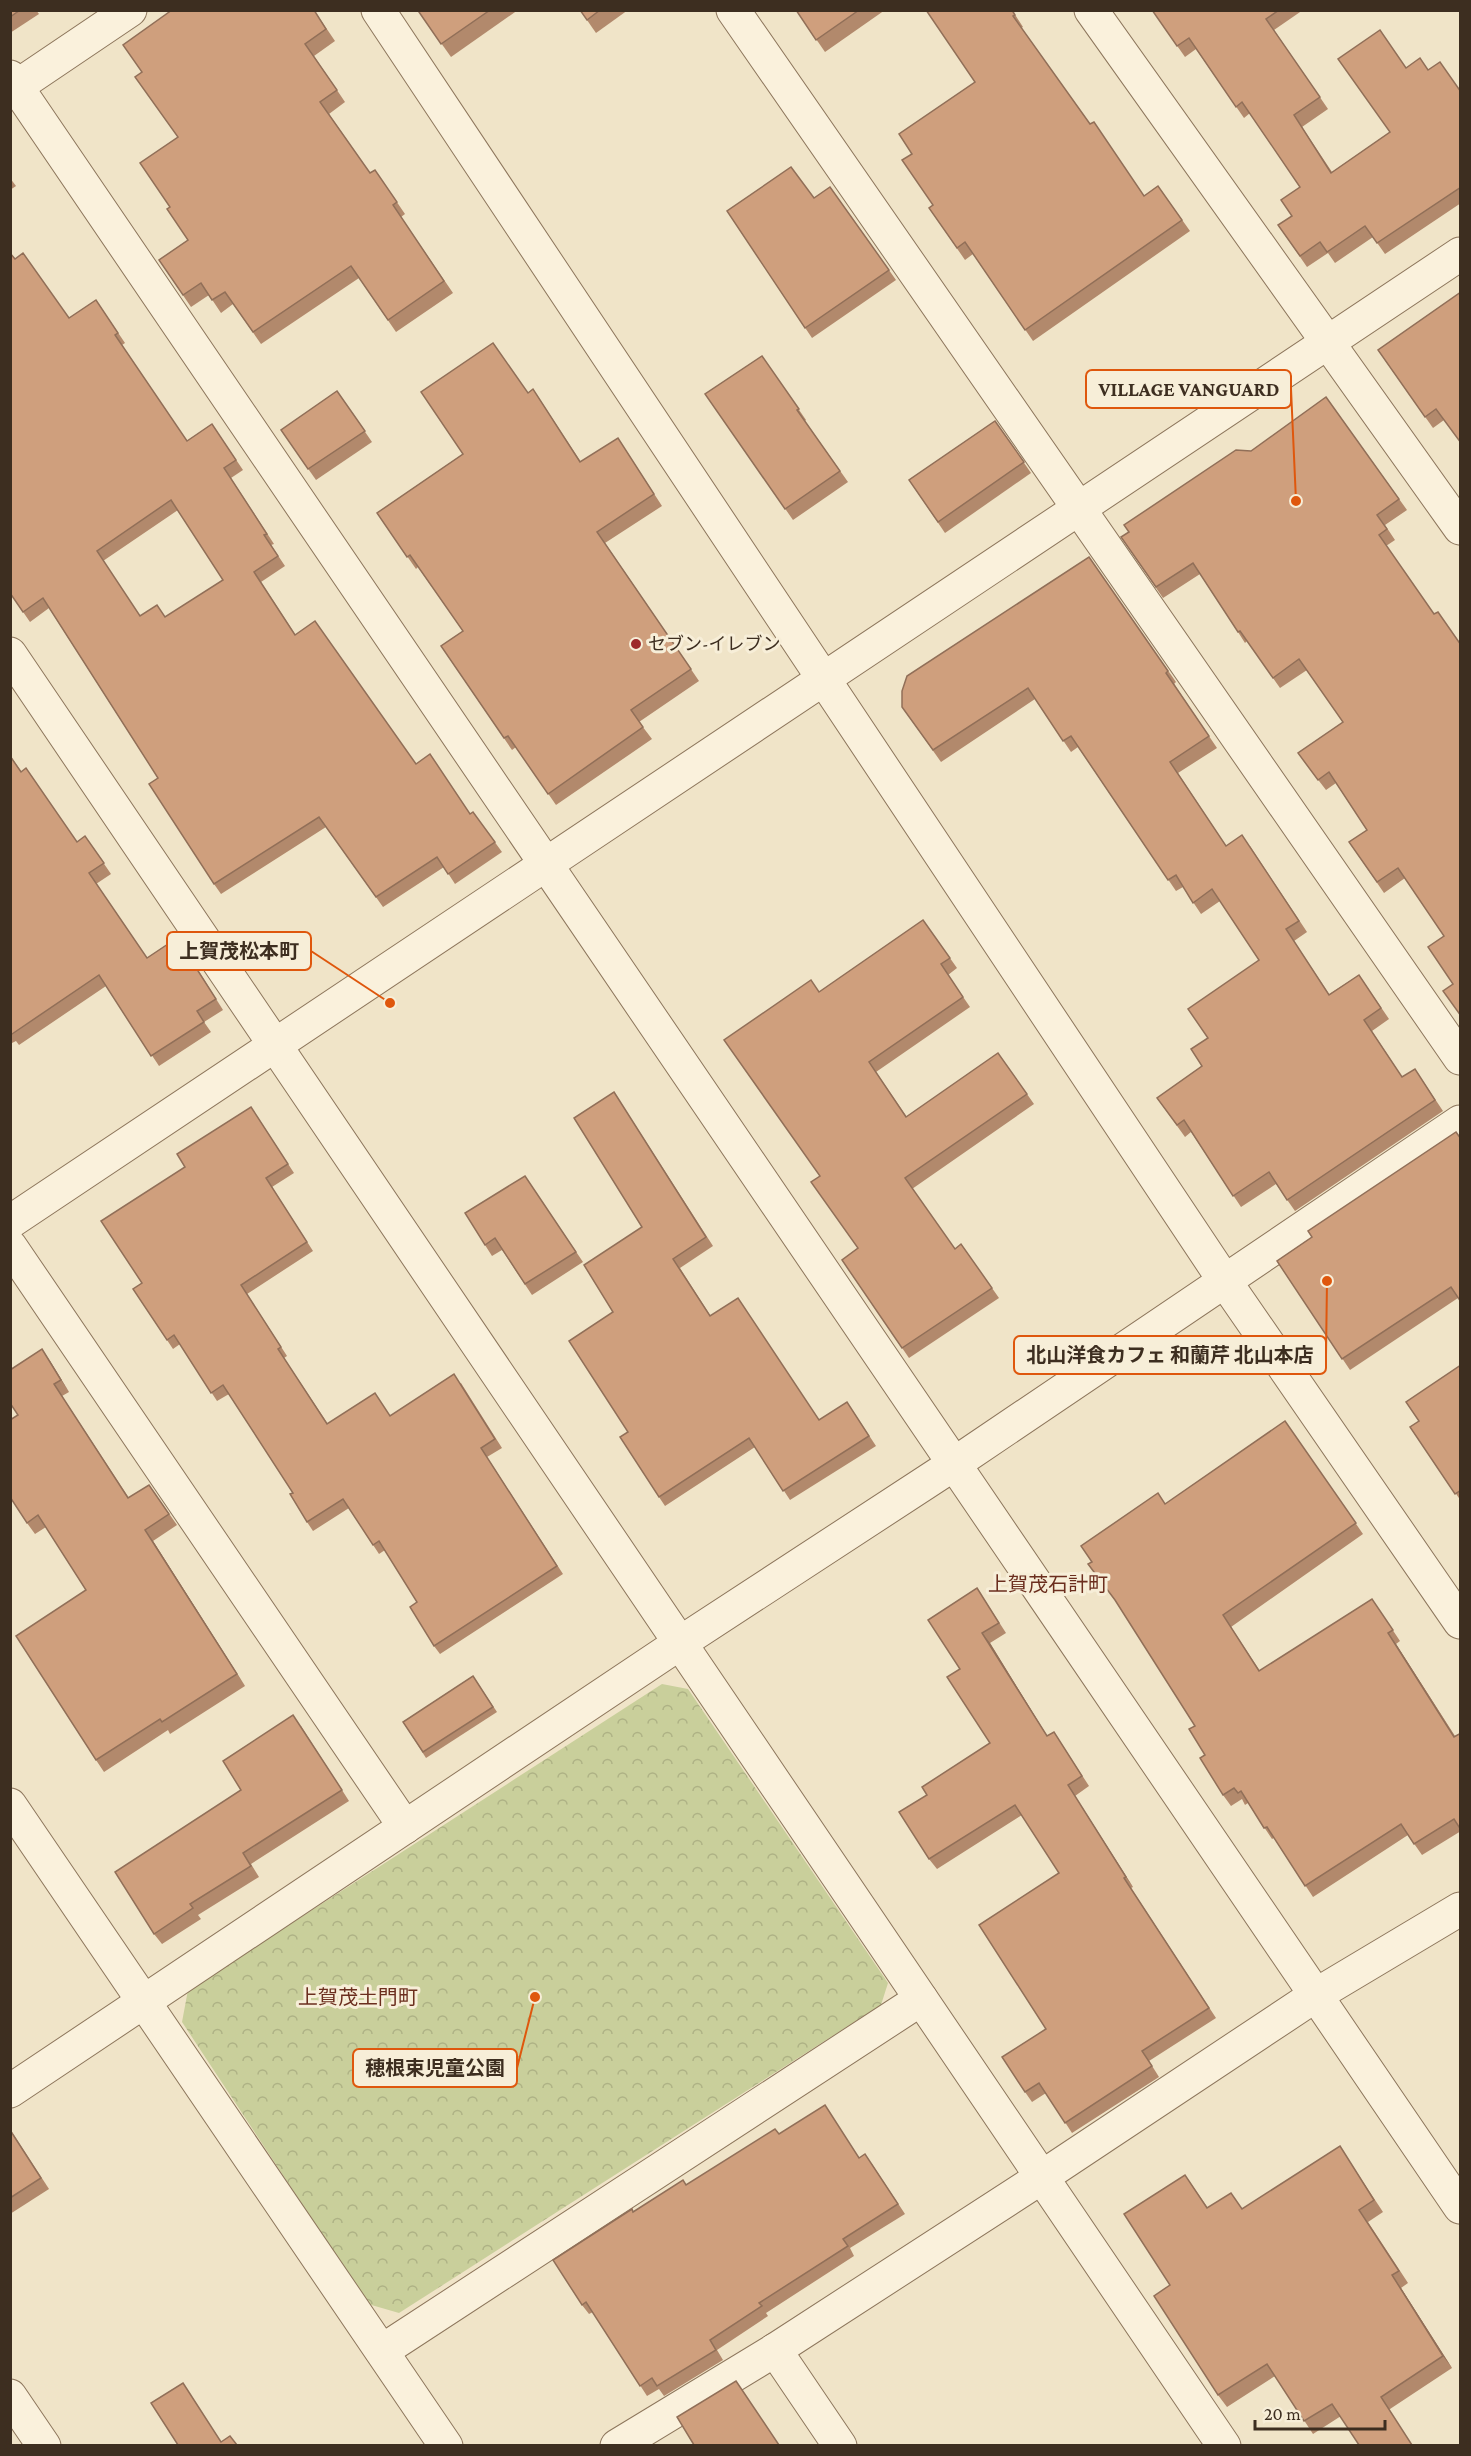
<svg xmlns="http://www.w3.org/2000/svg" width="1471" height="2456" viewBox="0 0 1471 2456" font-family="'Crimson Pro','Noto Sans JP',serif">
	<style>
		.park { fill: url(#park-crowns) }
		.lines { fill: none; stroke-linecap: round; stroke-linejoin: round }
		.minor-casing { stroke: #8d765c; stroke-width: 35 }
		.minor { stroke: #faf1dc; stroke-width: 33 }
		.wall { fill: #b2896c; fill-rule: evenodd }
		.shaded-wall { fill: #916f58 }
		.building { fill: #cf9f7d; stroke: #916f58; stroke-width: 1.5; fill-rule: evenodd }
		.poi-dot { fill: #9e2a2b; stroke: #f7eed8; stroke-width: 2 }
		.labels { text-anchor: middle; stroke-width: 6; stroke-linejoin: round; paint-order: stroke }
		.poi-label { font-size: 18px; fill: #3d2e20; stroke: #f7eed8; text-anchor: start }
		.neighbourhood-label { font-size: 20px; fill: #6b2e1e; stroke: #f7eed8 }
		.leader { fill: none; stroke: #df570d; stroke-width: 2 }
		.callout-dot { fill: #df570d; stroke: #f7eed8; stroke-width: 2 }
		.callout { fill: #f7eed8; stroke: #df570d; stroke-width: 2 }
		.callout-label { font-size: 20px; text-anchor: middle; font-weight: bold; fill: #3d2e20 }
	</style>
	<defs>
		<pattern id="park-crowns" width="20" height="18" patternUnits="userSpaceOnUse" patternTransform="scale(1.5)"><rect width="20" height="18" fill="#c9cf9b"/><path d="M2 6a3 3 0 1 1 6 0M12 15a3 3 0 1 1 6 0" fill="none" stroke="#aeb285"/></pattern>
	</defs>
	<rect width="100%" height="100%" fill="#f0e4c8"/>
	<path class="park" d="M662,1684L688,1689L888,1983L881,2005L399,2313L368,2304L182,2022L188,1990Z"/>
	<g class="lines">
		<g class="minor-casing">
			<g id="minor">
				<path d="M378,10L1224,1280L1460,1622"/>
				<path d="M733,10L1460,1058"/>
				<path d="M1091,10L1460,528"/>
				<path d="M10,77L1460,2207"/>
				<path d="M10,91L130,10"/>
				<path d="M10,654L1224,2446"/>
				<path d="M10,1222L1460,254"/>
				<path d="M10,1246L405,1827"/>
				<path d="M10,1805L446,2446"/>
				<path d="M10,2091L680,1643L954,1464L1460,1122"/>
				<path d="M775,2350L840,2446"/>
				<path d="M382,2351L921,1999"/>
				<path d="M10,2396L44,2446"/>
				<path d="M617,2446L775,2350L1042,2177L1316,1995L1460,1909"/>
			</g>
		</g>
		<use href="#minor" class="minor"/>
	</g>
	<g class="wall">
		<path d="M10,10H36L39,14L10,33Z"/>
		<path d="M314,10L335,41L314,56L345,102L329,114L370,173L375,170L405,214L401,217L453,293L396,332L359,278L261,344L233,304L221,313L209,295L191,307L159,260L188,240L170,207L178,137L142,72Z"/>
		<path d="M421,10H518L451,57L419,12Z"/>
		<path d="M580,10H628L596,33Z"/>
		<path d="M796,10H885L825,52Z"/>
		<path d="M1012,10L1023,27L1021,28L1090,124L1144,196L1158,186L1190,231L1033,341L973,254L965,260L929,208L933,205L912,154L975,82Z"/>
		<path d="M1152,10H1303L1274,30L1328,109L1302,127L1332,172L1390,132L1406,68L1428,70L1461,92V203L1385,254L1373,237L1335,263L1328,253L1307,267L1278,225L1292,216L1300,187L1250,113L1244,118L1196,49L1185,57Z"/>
		<path d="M10,178L16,186L10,190Z"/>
		<path d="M830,187L896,280L812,338L727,211L814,198Z"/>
		<path d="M15,259L69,318L96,300L125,343L122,345L187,441L212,424L243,470L231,478L274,544L271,545L285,566L261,582L295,634L416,764L470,814L473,812L502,852L455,884L444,867L383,907L326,827L221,894L214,884L158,778L49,608L30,622L10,593ZM178,510L223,580L166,617L140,616L103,561Z"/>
		<path d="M1461,292L1444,420L1433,428L1378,350Z"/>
		<path d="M762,356L806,420L805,421L848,482L793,520L705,394Z"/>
		<path d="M533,389L581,462L618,438L662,506L605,543L699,681L639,722L652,739L556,805L516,747L512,750L441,646L463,631L418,567L416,569L377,513L463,454L528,393Z"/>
		<path d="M337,391L372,442L316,480L281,430Z"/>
		<path d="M1326,397L1407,510L1385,525L1395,540L1386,546L1453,984L1444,936L1405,878L1384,893L1349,842L1367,830L1336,783L1326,790L1306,764L1343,722L1307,670L1280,688L1247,641L1245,643L1238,632L1200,574L1163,598L1121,537L1251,451Z"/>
		<path d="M995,421L1031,473L945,533L909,480Z"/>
		<path d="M1089,557L1176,682L1174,684L1217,748L1178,773L1226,846H1250L1307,932L1294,941L1329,994L1359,975L1389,1019L1372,1031L1402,1077L1415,1069L1443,1111L1295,1211L1276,1184L1241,1207L1191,1132L1185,1137L1157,1098L1202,1066L1208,1038L1259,960L1220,901L1201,914L1183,887L1176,891L1078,747L1071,752L1035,699L941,762L902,707Z"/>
		<path d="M10,755L21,771L77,842L85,836L111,874L96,884L147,958L177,938L223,1010L204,1022L211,1032L159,1066L106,986L19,1045L16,1041L10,1044Z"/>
		<path d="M923,920L957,968L948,975L970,1007L876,1072L907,1117L998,1053L1034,1104L912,1189L955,1249L961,1244L999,1298L909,1358L842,1260L858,1248L820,1176L819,992Z"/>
		<path d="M614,1092L713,1246L680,1268L710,1315L819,1420L853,1411L876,1446L790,1500L755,1447L665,1506L659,1497L628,1432L613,1312L642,1227Z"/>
		<path d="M257,1116L294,1173L272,1187L313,1251L247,1294L287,1356L284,1358L328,1424L390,1416L461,1383L502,1448L487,1457L563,1574L440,1654L434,1646L417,1602L385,1550L379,1554L349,1508L313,1531L307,1522L293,1493L229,1394L217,1401L180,1344L173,1349L167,1340L142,1283L185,1167Z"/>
		<path d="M1456,1132L1458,1298L1350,1370L1277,1261L1312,1237Z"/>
		<path d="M525,1176L583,1262L532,1295L502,1250L492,1256L485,1245Z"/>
		<path d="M50,1361L69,1392L62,1396L129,1498L149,1485L177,1525L153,1541L245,1686L170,1734L168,1730L104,1772L96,1760L86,1590L46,1527L35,1534L27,1523L18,1415Z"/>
		<path d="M1461,1365V1501L1410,1427L1419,1421Z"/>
		<path d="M1285,1421L1363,1534L1231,1627L1260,1671L1372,1599L1400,1641L1396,1644L1455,1736L1461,1733V1831L1422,1855L1408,1835L1313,1897L1274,1838L1272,1839L1248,1803L1245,1805L1242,1799L1231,1806L1223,1795L1205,1755L1195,1726L1119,1605L1088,1564L1165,1504Z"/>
		<path d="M977,1588L1006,1633L990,1643L1047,1736L1054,1732L1089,1786L1075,1796L1133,1887L1131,1888L1216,2018L1149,2061L1159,2077L1072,2133L1046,2093L1032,2102L1025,2092L1046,2029L1059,1873L1022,1815L937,1869L929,1859L927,1795L990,1743Z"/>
		<path d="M473,1676L497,1712L426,1758L403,1722Z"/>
		<path d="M301,1726L349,1801L251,1864L259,1877L198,1915L201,1919L162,1944L154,1934Z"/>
		<path d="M10,2129L49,2189L10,2214Z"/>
		<path d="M779,2134L859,2157L872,2164L905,2214L850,2248L854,2256L766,2313L768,2316L717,2350L723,2360L664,2396L659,2389L647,2396L593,2312L589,2314L582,2305L633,2212L686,2185Z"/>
		<path d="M1348,2159L1383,2212L1368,2222L1408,2283L1401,2288L1452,2368L1390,2409L1341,2416L1313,2434L1275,2376L1227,2407L1218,2395L1170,2285L1185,2175L1208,2208L1242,2209Z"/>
	</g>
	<g class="shaded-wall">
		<path d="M177,938L185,949L223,1010L216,999Z"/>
		<path d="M42,1349L50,1361L69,1392L61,1380Z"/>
		<path d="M145,1530L153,1541L245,1686L237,1674Z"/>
		<path d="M982,1633L990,1643L1054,1747L1047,1736Z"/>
		<path d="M1388,1633L1396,1644L1461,1746Z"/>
		<path d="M1068,1785L1075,1796L1133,1887L1126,1877Z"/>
		<path d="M1392,2275L1401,2288L1452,2368L1443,2356Z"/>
	</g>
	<g class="building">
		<path d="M10,10H20L10,17Z"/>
		<path d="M172,10H314L326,29L305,44L337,90L320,102L370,173L375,170L397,202L393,205L444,281L388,320L351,266L253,332L225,292L212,300L201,283L183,295L159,260L188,240L167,209L170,207L140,163L178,137L135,77L142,72L123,45Z"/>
		<path d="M421,10H490L441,44L419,12Z"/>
		<path d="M580,10H600L587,20Z"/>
		<path d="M796,10H859L816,40Z"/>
		<path d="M926,10H1012L1015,15L1013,16L1090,124L1094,122L1144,196L1158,186L1182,220L1025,330L965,242L957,248L929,208L933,205L902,160L912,154L899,134L975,82Z"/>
		<path d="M1152,10H1279L1266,19L1320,97L1294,115L1331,173L1390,132L1338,59L1380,30L1406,68L1420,58L1428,70L1440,62L1461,92V187L1377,243L1365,226L1327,252L1320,242L1300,256L1278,225L1292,216L1281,200L1300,187L1242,102L1236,107L1189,38L1177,46Z"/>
		<path d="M791,167L814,198L830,187L889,270L805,328L727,211Z"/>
		<path d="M10,253L15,259L23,253L69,318L96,300L118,333L115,335L187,441L212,424L236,460L224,468L267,534L264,535L278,556L254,572L295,635L315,621L416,764L430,754L470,814L473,812L495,842L448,874L437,857L376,897L319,817L214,884L149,784L158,778L43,598L23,612L10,593ZM171,500L223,580L165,617L157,605L140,616L97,551Z"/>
		<path d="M1461,292V443L1436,409L1425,417L1378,350Z"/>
		<path d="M493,343L528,393L533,389L580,462L618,438L654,494L597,532L691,669L631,710L643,727L548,794L508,736L504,738L441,646L463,631L410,555L407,557L377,513L463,454L421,392Z"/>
		<path d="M762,356L799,409L797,410L840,471L785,509L705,394Z"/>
		<path d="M337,391L365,431L308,469L281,430Z"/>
		<path d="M1326,397L1399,499L1377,515L1387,529L1379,535L1434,614L1438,612L1461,645V1016L1443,991L1453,984L1428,947L1444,936L1398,868L1377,882L1349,842L1367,830L1329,772L1318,780L1298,753L1343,722L1299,659L1273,678L1240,631L1238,632L1193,563L1156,587L1121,537L1129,532L1124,525L1236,450L1251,451Z"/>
		<path d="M995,421L1024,462L938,522L909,480Z"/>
		<path d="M1089,557L1168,671L1166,673L1209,736L1170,762L1226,846L1242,835L1299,921L1286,929L1329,995L1359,975L1381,1008L1364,1020L1402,1077L1415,1069L1435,1100L1287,1200L1269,1172L1233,1196L1184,1120L1177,1125L1157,1098L1202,1066L1191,1049L1208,1038L1188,1009L1259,960L1212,889L1193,903L1176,875L1168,880L1071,736L1063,741L1028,688L933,750L902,707V691L907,676Z"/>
		<path d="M10,756L21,772L26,768L77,842L85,836L104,863L89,873L147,958L177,938L216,999L197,1011L204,1022L151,1056L99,975L12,1034L10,1033Z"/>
		<path d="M923,920L950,958L941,964L963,997L869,1062L906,1117L998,1053L1027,1094L905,1178L955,1249L961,1244L992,1288L902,1348L842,1260L858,1248L811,1182L820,1176L724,1040L811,980L819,992Z"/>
		<path d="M614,1092L706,1237L673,1259L710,1316L738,1298L819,1420L847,1402L869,1436L783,1491L749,1438L659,1497L620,1437L628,1432L569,1341L613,1312L584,1265L642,1227L574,1118Z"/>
		<path d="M251,1107L288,1164L266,1178L307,1242L241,1285L281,1347L278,1349L327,1424L375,1393L390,1416L454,1374L495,1439L481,1448L557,1566L434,1646L410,1607L417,1602L379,1541L373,1545L343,1499L307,1522L290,1494L293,1493L223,1385L211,1393L174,1335L167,1340L133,1289L142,1283L101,1221L185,1167L177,1154Z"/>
		<path d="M1456,1132L1461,1139V1302L1451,1287L1342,1359L1277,1261L1312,1237L1308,1231Z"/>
		<path d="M525,1176L576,1252L525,1284L495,1238L485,1245L465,1213Z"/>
		<path d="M42,1349L61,1380L54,1384L128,1498L149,1485L169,1514L145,1530L237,1674L162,1722L160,1719L96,1760L16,1636L86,1590L38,1515L27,1523L10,1497V1420L18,1415L10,1403V1370Z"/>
		<path d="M1461,1365V1490L1455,1494L1410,1427L1419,1421L1406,1402Z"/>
		<path d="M1285,1421L1356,1523L1223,1615L1259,1671L1372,1599L1393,1630L1388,1633L1454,1737L1461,1733V1830L1454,1819L1414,1844L1401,1824L1305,1886L1267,1827L1264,1828L1241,1791L1238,1793L1234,1788L1223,1795L1200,1758L1205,1755L1189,1729L1195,1726L1115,1600L1088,1564L1092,1562L1081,1546L1158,1493L1165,1504Z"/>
		<path d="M977,1588L999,1623L982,1633L1047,1736L1054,1732L1082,1776L1068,1785L1126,1877L1124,1878L1209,2008L1142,2051L1152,2066L1065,2123L1039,2083L1025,2092L1002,2057L1046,2029L979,1925L1059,1873L1015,1805L929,1859L899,1812L927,1795L922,1787L990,1743L947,1677L960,1669L928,1620Z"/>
		<path d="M473,1676L493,1707L423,1752L403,1722Z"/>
		<path d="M293,1715L342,1790L243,1853L251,1866L190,1904L193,1908L154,1934L115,1872L241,1790L223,1761Z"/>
		<path d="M825,2105L859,2158L865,2154L898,2204L843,2239L848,2246L759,2303L762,2306L710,2340L716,2350L657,2386L652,2378L640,2386L586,2302L582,2305L553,2260L632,2209L633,2212L683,2180L686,2185L775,2129L779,2134Z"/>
		<path d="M10,2130L41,2178L10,2198Z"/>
		<path d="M1340,2146L1374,2200L1359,2210L1399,2271L1392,2275L1443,2356L1381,2397L1412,2445H1359L1332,2404L1304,2421L1267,2364L1218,2395L1154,2296L1170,2285L1124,2214L1185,2175L1207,2208L1231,2193L1242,2209Z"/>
		<path d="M736,2381L779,2445H694L677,2417Z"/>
		<path d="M183,2383L221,2442L230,2436L237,2445H178L151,2403Z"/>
	</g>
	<circle class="poi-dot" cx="636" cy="644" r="6"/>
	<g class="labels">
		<g class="poi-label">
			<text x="648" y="650">セブン-イレブン</text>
		</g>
		<g class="neighbourhood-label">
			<text x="1048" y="1591">上賀茂石計町</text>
			<text x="358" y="2004">上賀茂土門町</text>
		</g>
	</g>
	<path class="leader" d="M1296 501L1291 389M390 1003L311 951M1327 1281L1326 1355M535 1997L517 2068"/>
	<g class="callout-dot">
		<circle cx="1296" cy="501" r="6"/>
		<circle cx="390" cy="1003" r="6"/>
		<circle cx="1327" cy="1281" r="6"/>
		<circle cx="535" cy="1997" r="6"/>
	</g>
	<g class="callout">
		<rect x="1086" y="370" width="205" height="38" rx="6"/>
		<rect x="167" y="932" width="144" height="38" rx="6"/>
		<rect x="1014" y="1336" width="312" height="38" rx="6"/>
		<rect x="353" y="2049" width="164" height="38" rx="6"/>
	</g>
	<g class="callout-label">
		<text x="1189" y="396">VILLAGE VANGUARD</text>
		<text x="239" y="958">上賀茂松本町</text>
		<text x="1170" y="1362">北山洋食カフェ 和蘭芹 北山本店</text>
		<text x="435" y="2075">穂根束児童公園</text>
	</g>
	<rect width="1471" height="2456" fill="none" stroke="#3d2e20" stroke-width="24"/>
	<path d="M1255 2420v9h130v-9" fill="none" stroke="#3d2e20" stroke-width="3"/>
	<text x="1264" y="2420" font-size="18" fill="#3d2e20" stroke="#f7eed8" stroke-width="4.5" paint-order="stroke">20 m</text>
</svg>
